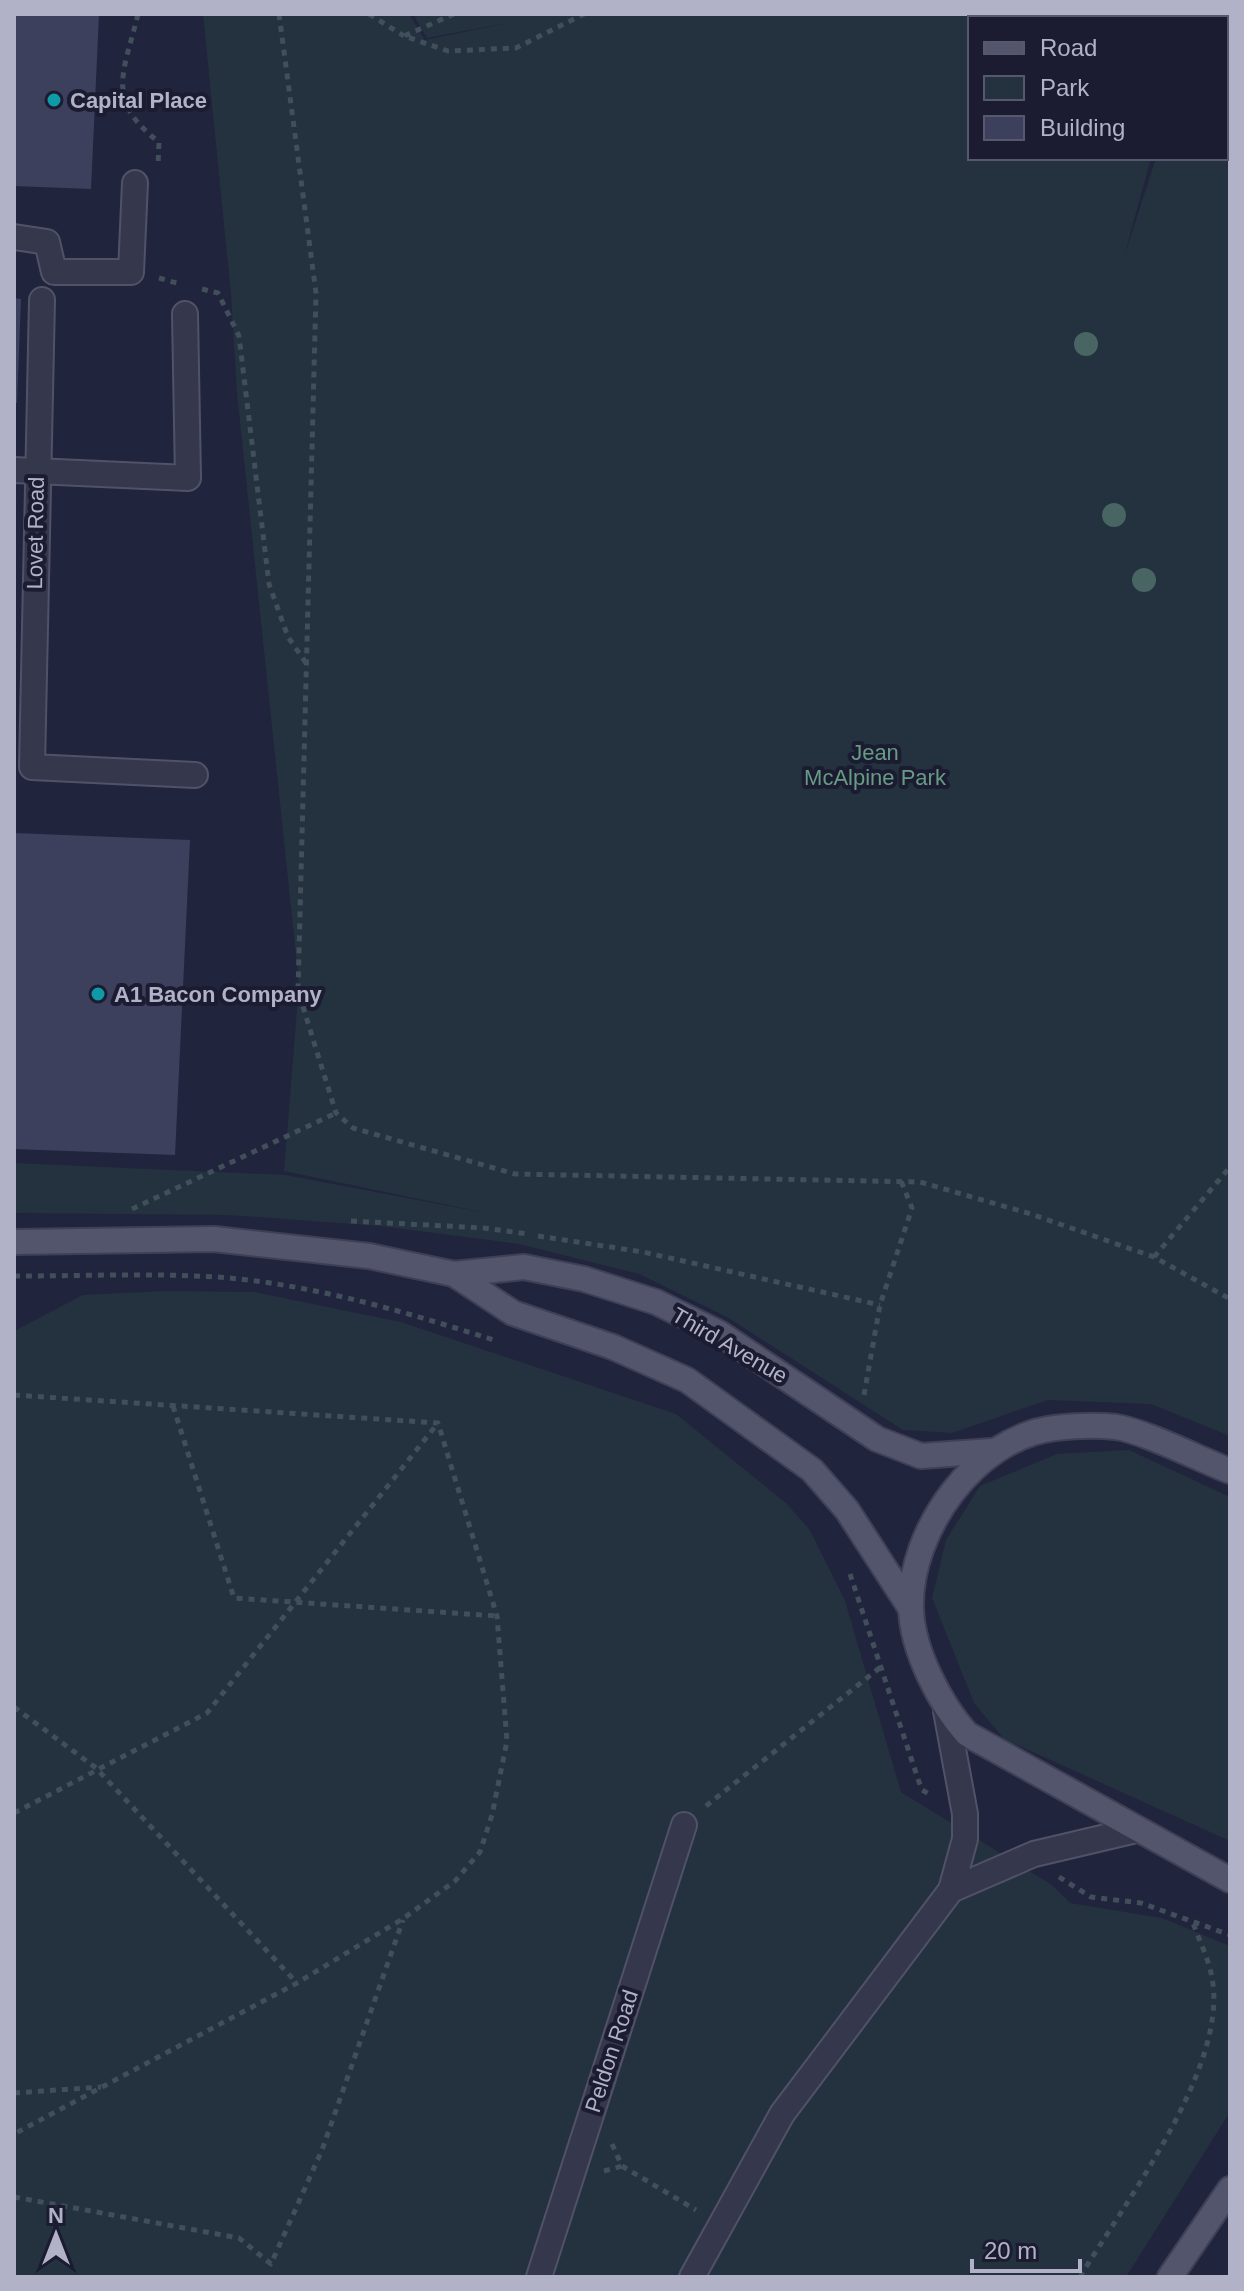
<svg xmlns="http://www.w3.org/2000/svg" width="1244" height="2291" viewBox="0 0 1244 2291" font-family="Arial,sans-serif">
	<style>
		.green { fill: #23323e }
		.building { fill: #3d405d }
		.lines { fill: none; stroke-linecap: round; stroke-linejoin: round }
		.minor-casing { stroke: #515268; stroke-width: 28 }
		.major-casing { stroke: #3f4056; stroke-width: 28 }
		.path { stroke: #414f5b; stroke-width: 5; stroke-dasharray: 6 6; stroke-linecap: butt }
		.minor { stroke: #35374d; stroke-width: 24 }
		.major { stroke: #53556d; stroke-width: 24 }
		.tree { fill: #486564 }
		.culture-dot { fill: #0f9aa8; stroke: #1b1c31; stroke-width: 3 }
		.labels { text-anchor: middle; stroke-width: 8; stroke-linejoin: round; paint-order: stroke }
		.poi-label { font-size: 22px; font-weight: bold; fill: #b1b2c8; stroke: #1b1c31; text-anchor: start }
		.street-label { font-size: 22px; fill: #b1b2c8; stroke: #1b1c31 }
		.park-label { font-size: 22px; fill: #679b84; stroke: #1b1c31 }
	</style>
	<rect width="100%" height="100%" fill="#21243d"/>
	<g class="green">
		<path d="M203,14H409L425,40L513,22L427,38L413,14H1197L1198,18H970V158H1151L1124,257L1156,158H1226V18H1201L1199,14H1230V1436L1151,1404L1048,1400L952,1433L903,1430L727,1317L639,1274L519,1244L380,1226L229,1215L14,1213V1163L286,1175L491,1214L284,1171L299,984L237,393L231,294Z"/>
		<path d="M166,1291L254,1292L401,1322L676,1414L786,1503L809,1529L845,1601L901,1792L1052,1885L1070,1903L1162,1918L1230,1946V2112L1126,2277H14V1331L83,1295Z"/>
		<path d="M1129,1450L1230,1497V1841L1004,1739L974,1703L932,1598L946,1540L980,1486L1057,1454Z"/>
	</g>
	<g class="building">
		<path d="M14,14H99L91,189L14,186Z"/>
		<path d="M14,298L21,299L17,403H14Z"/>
		<path d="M14,833L190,840L175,1155L14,1149Z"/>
	</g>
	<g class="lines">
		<g class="minor-casing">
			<g id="minor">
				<path d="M14,237L47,242L54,272H131L135,183"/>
				<path d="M42,300L32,767L195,775"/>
				<path d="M14,470L188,478L185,314"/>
				<path d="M951,1890L1034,1854L1136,1830"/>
				<path d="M539,2277L684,1825"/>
				<path d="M692,2277L782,2114L951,1890L965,1839V1814L946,1711"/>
			</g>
		</g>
		<g class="major-casing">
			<g id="major">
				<path d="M14,1242L214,1239L369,1256L454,1274L524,1267L584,1279L656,1302L719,1333L877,1439L921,1456L992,1451"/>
				<path d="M454,1274L513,1313L613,1347L687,1380L812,1470L847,1510L911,1609"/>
				<path d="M1230,1471C1201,1460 1144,1431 1116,1427C1098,1425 1073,1426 1055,1428C975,1437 909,1531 911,1608C912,1650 940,1704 967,1734L1230,1880"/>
				<path d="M1170,2277L1230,2189"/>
			</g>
		</g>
		<g class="path">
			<path d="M138,14C124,73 104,100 159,142L158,166"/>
			<path d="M279,14L316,293L298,991L336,1113L353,1128L515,1174L920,1182L1031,1214L1154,1257L1230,1299"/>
			<path d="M369,14L404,36"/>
			<path d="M454,14L404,36L448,51L516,48L584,14"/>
			<path d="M159,278L180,284"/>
			<path d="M202,289L218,293L239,336L269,584L288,637L306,663"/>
			<path d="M132,1209L336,1113"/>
			<path d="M351,1221L484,1228L528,1234"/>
			<path d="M538,1236L643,1252L880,1305"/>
			<path d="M1154,1257L1230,1167"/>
			<path d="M14,1276C81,1276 149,1273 217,1277C312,1284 406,1312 497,1341"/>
			<path d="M14,1395L438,1423L497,1616L507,1741L492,1815L480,1852L455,1881L404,1918L297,1983L14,2134"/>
			<path d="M864,1395L880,1305L912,1208L901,1181"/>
			<path d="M173,1406L234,1598L497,1616"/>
			<path d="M850,1574L918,1779L922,1790L931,1795"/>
			<path d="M14,1707L96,1768L297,1983"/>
			<path d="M706,1806L882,1666"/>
			<path d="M14,1813L207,1713L438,1423"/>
			<path d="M1059,1877L1091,1897L1141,1903L1230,1935"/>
			<path d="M14,2093L101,2087"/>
			<path d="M612,2144L622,2166L696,2210"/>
			<path d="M604,2171L622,2166"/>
			<path d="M14,2197L239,2238L271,2264L322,2150L403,1920"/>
			<path d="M1080,2277C1125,2202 1229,2066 1212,1978C1209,1959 1198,1938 1192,1920"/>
		</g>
		<use href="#minor" class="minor"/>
		<use href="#major" class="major"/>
	</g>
	<g class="tree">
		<circle cx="1086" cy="344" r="12"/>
		<circle cx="1114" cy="515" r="12"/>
		<circle cx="1144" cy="580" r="12"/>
	</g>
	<g class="culture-dot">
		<circle cx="54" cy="100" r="8"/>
		<circle cx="98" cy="994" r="8"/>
	</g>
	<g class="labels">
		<g class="poi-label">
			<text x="70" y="108">Capital Place</text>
			<text x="114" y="1002">A1 Bacon Company</text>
		</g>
		<g class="street-label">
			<text transform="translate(35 533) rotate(-89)" y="8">Lovet Road</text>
			<text transform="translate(730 1345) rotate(30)" y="8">Third Avenue</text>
			<text transform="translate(611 2051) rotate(-72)" y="8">Peldon Road</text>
		</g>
		<g class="park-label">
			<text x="875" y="760">Jean<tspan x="875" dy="25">McAlpine Park</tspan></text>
		</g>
	</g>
	<rect width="1244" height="2291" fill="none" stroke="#b1b2c8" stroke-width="32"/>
	<rect x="968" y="16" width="260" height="144" fill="#1b1c31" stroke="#57586d" stroke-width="2"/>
	<rect x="984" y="42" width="40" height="12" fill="#53556d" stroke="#57586d" stroke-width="2"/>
	<text x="1040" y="56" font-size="24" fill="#b1b2c8">Road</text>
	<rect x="984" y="76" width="40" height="24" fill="#23323e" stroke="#57586d" stroke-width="2"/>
	<text x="1040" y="96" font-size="24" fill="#b1b2c8">Park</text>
	<rect x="984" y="116" width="40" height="24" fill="#3d405d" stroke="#57586d" stroke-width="2"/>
	<text x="1040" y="136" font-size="24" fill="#b1b2c8">Building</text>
	<g transform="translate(56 2235)" stroke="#1b1c31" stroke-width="6" paint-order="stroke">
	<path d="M0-6L14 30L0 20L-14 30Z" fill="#b1b2c8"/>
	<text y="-12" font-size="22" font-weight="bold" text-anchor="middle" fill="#b1b2c8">N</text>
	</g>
	<path d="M972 2259v12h108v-12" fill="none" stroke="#b1b2c8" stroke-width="4"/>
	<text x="984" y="2259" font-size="24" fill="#b1b2c8" stroke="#1b1c31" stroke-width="6" paint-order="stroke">20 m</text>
</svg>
